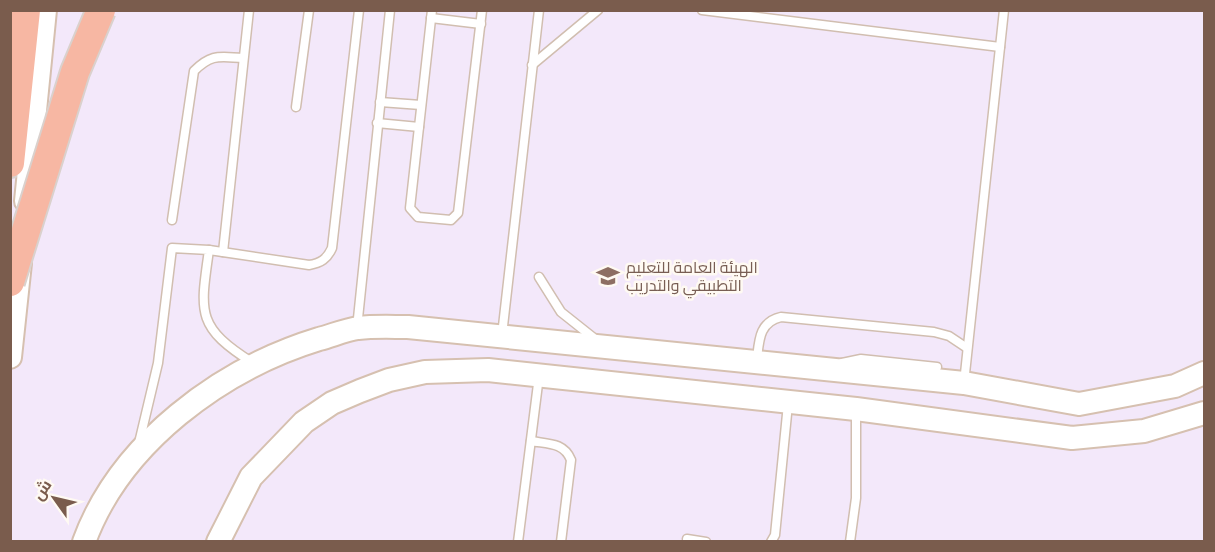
<svg xmlns="http://www.w3.org/2000/svg" width="1215" height="552" viewBox="0 0 1215 552" font-family="Manrope,Cairo,sans-serif">
	<style>
		.education { fill: #f3e8fa }
		.lines { fill: none; stroke-linecap: round; stroke-linejoin: round }
		.lane-casing { stroke: #d1beb0; stroke-width: 11 }
		.secondary-casing { stroke: #d6c0b0; stroke-width: 26 }
		.highway-casing { stroke: #dad1cd; stroke-width: 32 }
		.lane { stroke: #fff; stroke-width: 8 }
		.secondary { stroke: #fff; stroke-width: 22 }
		.highway { stroke: #f7b7a3; stroke-width: 28 }
		.highway-bridge-casing { stroke: #dad1cd; stroke-width: 32; stroke-linecap: butt }
		.highway-bridge { stroke: #f7b7a3; stroke-width: 28 }
		.labels { text-anchor: middle; stroke-width: 5; stroke-linejoin: round; paint-order: stroke }
		.education-label { font-size: 16px; fill: #785e54; stroke: #fffaf3; text-anchor: start }
	</style>
	<rect width="100%" height="100%" fill="#fdf6ec"/>
	<rect class="education" x="11" y="11" width="1193" height="530"/>
	<g class="lines">
		<g class="lane-casing">
			<g id="lane">
				<path d="M432,10L410,208L418,217L451,220L458,213L482,10"/>
				<path d="M702,10L1000,47"/>
				<path d="M431,18L481,24"/>
				<path d="M532,65L598,10"/>
				<path d="M380,102L421,105"/>
				<path d="M296,107L309,10"/>
				<path d="M377,123L419,127"/>
				<path d="M172,220L194,71C212,53 220,57 243,58"/>
				<path d="M209,250L309,265C321,263 327,259 332,248L359,10"/>
				<path d="M223,252L249,10"/>
				<path d="M539,277L561,312L595,339"/>
				<path d="M357,328L390,10"/>
				<path d="M502,335L539,10"/>
				<path d="M757,359C759,341 759,322 781,317L934,332L949,336L967,348"/>
				<path d="M842,363L861,359L937,367"/>
				<path d="M964,383L1004,10"/>
				<path d="M531,441C547,444 564,442 571,460L561,542"/>
				<path d="M139,443L158,363L172,248L209,250C200,313 196,327 253,363"/>
				<path d="M687,539L706,542"/>
				<path d="M518,542L539,376"/>
				<path d="M771,542L775,535L788,404"/>
				<path d="M850,542L856,498V410"/>
			</g>
		</g>
		<g class="secondary-casing">
			<g id="secondary">
				<path d="M26,201L45,10"/>
				<path d="M10,357L20,263"/>
				<path d="M84,542C120,443 221,369 319,339C331,336 345,330 358,328C375,326 392,327 408,327L964,383L1079,404L1175,386L1204,373"/>
				<path d="M218,542L251,477L304,422L332,403L360,391L389,380L425,372L488,370L856,409L1072,438L1144,431L1204,413"/>
			</g>
		</g>
		<g class="highway-casing">
			<path id="highway" d="M10,163L26,10"/>
		</g>
		<use href="#lane" class="lane"/>
		<use href="#secondary" class="secondary"/>
		<use href="#highway" class="highway"/>
		<g class="highway-bridge-casing">
			<path id="highway-bridge" d="M10,282L75,72L101,10"/>
		</g>
		<use href="#highway-bridge" class="highway-bridge"/>
	</g>
	<defs>
		<g id="university-bare" transform="scale(1.8)"><path d="M0-5L7-2L0 1L-7-2ZM-4 1L0 2.5L4 1V4Q0 6-4 4Z" fill="#8d6e63" stroke="#fffaf3" stroke-width="2.5" paint-order="stroke"/></g>
	</defs>
	<g fill-rule="evenodd">
		<use href="#university-bare" x="608" y="276"/>
	</g>
	<g class="labels">
		<g class="education-label">
			<text x="626" y="273">الهيئة العامة للتعليم<tspan x="626" dy="18">التطبيقي والتدريب</tspan></text>
		</g>
	</g>
	<rect width="1215" height="552" fill="none" stroke="#7a5c4d" stroke-width="24"/>
	<g transform="translate(54 498) rotate(304)" stroke="#fffaf3" stroke-width="4.5" paint-order="stroke">
	<path d="M0-4.5L10 22L0 15L-10 22Z" fill="#7a5c4d"/>
	<text y="-9" font-size="16" font-weight="bold" text-anchor="middle" fill="#7a5c4d">ش</text>
	</g>
</svg>
